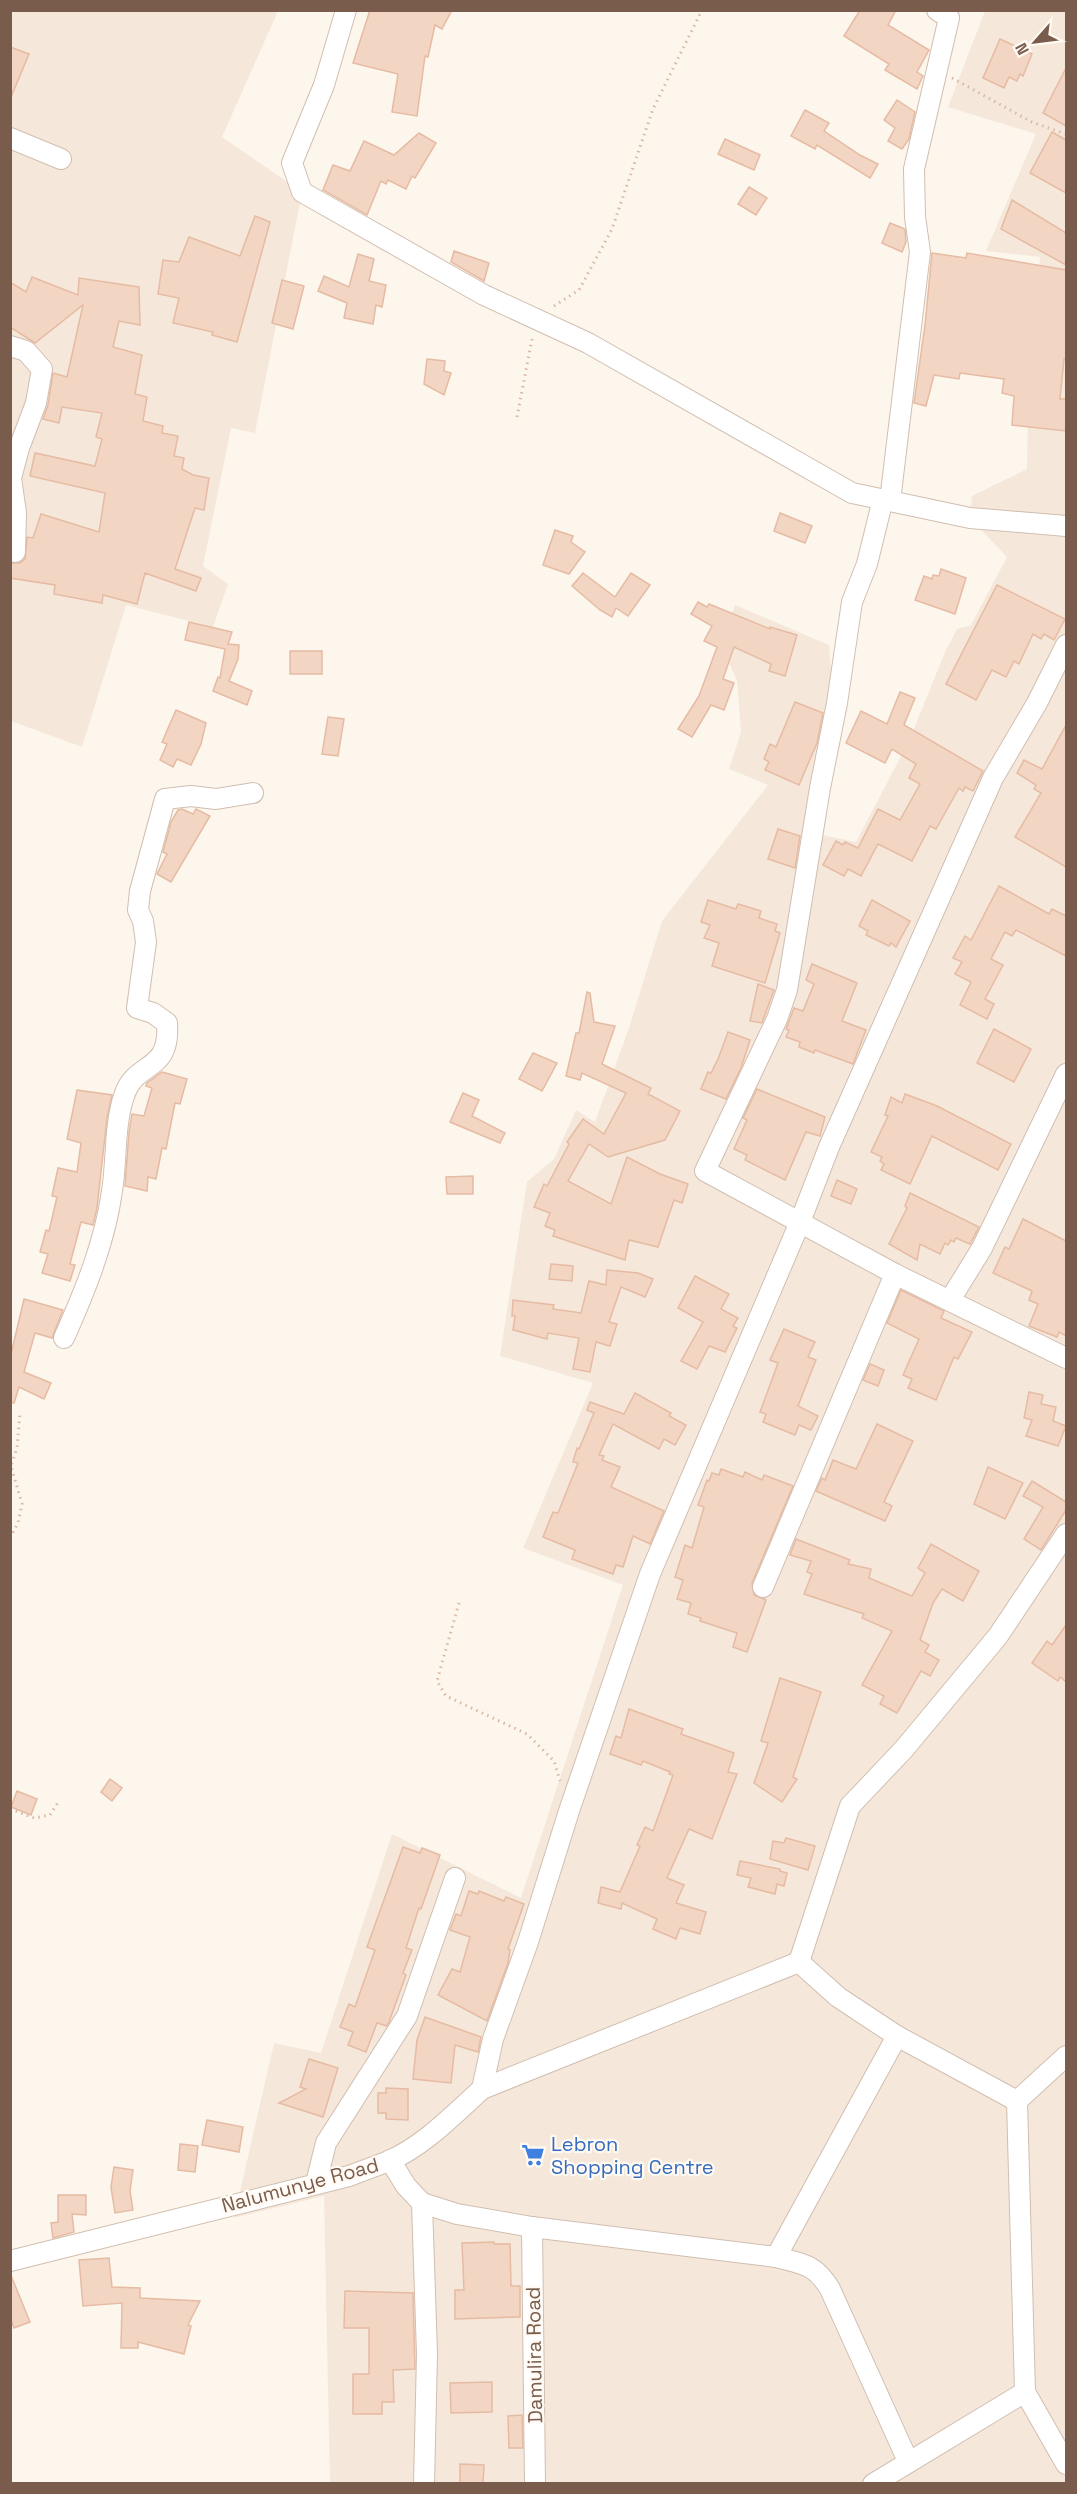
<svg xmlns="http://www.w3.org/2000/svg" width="1077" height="2494" viewBox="0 0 1077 2494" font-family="'Space Grotesk',sans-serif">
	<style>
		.residential { fill: #f5e8da }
		.building { fill: #f3d5c3; stroke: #e6bba3; stroke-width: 1.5 }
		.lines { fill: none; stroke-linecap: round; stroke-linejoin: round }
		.minor-casing { stroke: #d1beb0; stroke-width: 22 }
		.path { stroke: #d9b8a5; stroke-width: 3; stroke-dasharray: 1.5 4.5; stroke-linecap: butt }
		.minor { stroke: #fff; stroke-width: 20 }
		.labels { text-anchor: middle; stroke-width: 4.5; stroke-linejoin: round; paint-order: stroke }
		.shop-label { font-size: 20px; fill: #366cbe; stroke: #fffaf3; text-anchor: start }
		.street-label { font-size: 20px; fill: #7a5c4d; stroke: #fffaf3 }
	</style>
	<rect width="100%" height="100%" fill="#fdf6ec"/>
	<g class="residential">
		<path d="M10,11H278L222,137L302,192L255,433L231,428L203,566L228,584L213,627L126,605L82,747L11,721Z"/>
		<path d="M985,11H1066V2483H330L324,2196L234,2218L274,2043L321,2053L392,1834L521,1898L623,1585L523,1548L593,1383L500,1356L527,1182L554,1159L576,1110L595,1122L629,1028L662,921L768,785L729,769L741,732L737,681L721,645L735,605L829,645L832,683L822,835L856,842L909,741L945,652L957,629L971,625L1007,557L970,518L972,496L1027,469L1029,366L1040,257L986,251L1036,134L948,107Z"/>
	</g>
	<g class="building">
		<path d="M370,10H452L442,29L435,25L428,57L425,56L417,116L392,112L398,74L353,63Z"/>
		<path d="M860,10H896L888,25L929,50L917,72L923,76L917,89L885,70L889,64L844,36Z"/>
		<path d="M1000,39L1032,54L1023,76L1020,74L1017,81L1009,77L1004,88L983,78Z"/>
		<path d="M10,47L29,54L11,97H10Z"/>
		<path d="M1066,68V126L1043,113Z"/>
		<path d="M897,100L915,112L909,139L902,149L888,141L895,128L884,120Z"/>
		<path d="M805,110L829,123L824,131L860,155L878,164L870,178L817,145L815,149L791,136Z"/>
		<path d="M1052,132L1066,140V193L1030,173Z"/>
		<path d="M419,133L436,143L415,178L412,176L406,189L388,180L386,184L381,181L367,215L323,190L333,165L350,171L364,141L394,155Z"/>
		<path d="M725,139L760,155L754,170L718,154Z"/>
		<path d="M749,187L767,198L756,215L738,204Z"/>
		<path d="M1012,200L1066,233V265L1001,229Z"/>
		<path d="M255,216L270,222L237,342L212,335L213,332L173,323L179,298L158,294L163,260L179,262L189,237L240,256Z"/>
		<path d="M890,223L905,229L906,242L902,252L882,243Z"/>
		<path d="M454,251L489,263L484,281L451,262Z"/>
		<path d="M932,253L966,258L967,253L1066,270V359H1064L1060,399H1066V431L1012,425L1014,396L1002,393L1004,379L960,373L959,379L934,375L926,406L914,403L925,325Z"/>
		<path d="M358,254L374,259L369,281L386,285L382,307L376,305L373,324L344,318L347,303L318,291L324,276L349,287Z"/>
		<path d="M32,277L78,295L79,278L139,287L140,325L119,321L113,347L142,355L135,394L147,397L143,421L163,426L162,433L178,436L174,456L184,458L182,469L193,475L209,478L204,510L195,508L175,569L201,578L196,591L145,573L137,604L103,595L102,603L54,594L55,585L10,578V563H20L25,559L27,537L33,538L41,514L99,532L105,493L30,476L35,453L95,466L102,439L96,437L102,413L62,407L59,423L43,419L48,405L53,373L67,377L83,305L35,343L10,327V282L26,292Z"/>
		<path d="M282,280L304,286L293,329L272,323Z"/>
		<path d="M427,359L445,361L444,371L451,373L444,395L424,384Z"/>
		<path d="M780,513L812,526L805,543L774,531Z"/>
		<path d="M555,530L573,536L571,542L585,552L569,574L543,565Z"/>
		<path d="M941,569L966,578L955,614L915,600L924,576L932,579L933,575L939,576Z"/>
		<path d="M583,573L615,597L631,573L650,585L628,616L616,608L612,617L600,610L572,586Z"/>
		<path d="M997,585L1065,619L1054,640L1044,634L1041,639L1033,634L1019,664L1014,661L1006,677L992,670L976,700L946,684Z"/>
		<path d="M698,602L707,607L709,604L770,629V627L797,635L785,676L769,671L771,664L734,647L723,679L734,683L724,710L711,705L692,737L678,729L699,696L717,647L704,641L712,626L691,614Z"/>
		<path d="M189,622L232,632L228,644L239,645L238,659L229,681L252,691L247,705L213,691L218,677L220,678L225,649L185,640Z"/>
		<rect x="290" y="651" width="32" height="23"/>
		<path d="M900,692L915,698L904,725L983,771L973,791L965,787L963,791L959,788L936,829L930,826L912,861L878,844L861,876L848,869L844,876L823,865L836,841L843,845L845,842L858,848L878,809L900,820L920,784L909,778L916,764L892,749L885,763L846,743L861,711L887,724Z"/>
		<path d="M795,702L823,713L817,743L799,785L765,770L769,762L764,759L770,744L776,747Z"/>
		<path d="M176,710L206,723L201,744L191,765L177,759L173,767L160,760L167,744L162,742Z"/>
		<path d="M328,717L344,719L338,756L322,754Z"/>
		<path d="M1066,725V867L1015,837L1041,793L1034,789L1036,785L1017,773L1024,760L1042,769Z"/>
		<path d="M182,809L193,814L196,809L210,816L171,882L157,874L167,854L163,852L171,822L178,810Z"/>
		<path d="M778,829L800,836L795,868L768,859Z"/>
		<path d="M999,886L1049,914L1052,909L1066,916V956L1016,930L1012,936L1005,932L991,959L1003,965L985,999L994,1004L987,1019L960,1005L971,982L955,974L962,962L953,958L965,936L971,940Z"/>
		<path d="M708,900L736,909L738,904L761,911L759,918L777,924L775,931L780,933L765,983L712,966L719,943L704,938L710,925L701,922Z"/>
		<path d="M872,900L910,921L896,947L891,943L889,946L866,935L868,931L859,926Z"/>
		<path d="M812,964L857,983L842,1021L866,1030L853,1064L815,1050L814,1053L799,1047L800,1042L786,1037L789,1030L786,1029L794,1008L803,1011L814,984L806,980Z"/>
		<path d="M758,984L774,990L762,1023L750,1021Z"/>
		<path d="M587,992L590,993L594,1022L615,1026L602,1064L651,1088L648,1094L680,1111L665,1140L608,1157L589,1144L568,1181L611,1204L627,1157L660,1174L688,1184L682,1203L674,1200L658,1247L629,1240L625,1260L553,1236L555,1230L545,1226L550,1213L534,1207L544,1184L547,1186L569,1144L567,1142L583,1119L604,1134L626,1093L582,1073L580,1080L566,1076L576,1033H579Z"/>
		<path d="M994,1029L1031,1049L1014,1082L977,1063Z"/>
		<path d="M728,1032L750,1040L741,1068L726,1099L701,1089L708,1072L711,1073L718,1059Z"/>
		<path d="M533,1053L557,1063L542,1091L519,1079Z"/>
		<path d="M162,1072L187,1079L180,1104L175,1103L166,1149L162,1148L156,1179L148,1177L147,1191L125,1186L129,1132L132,1114L144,1116L152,1088L146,1086L147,1083Z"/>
		<path d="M757,1089L825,1117L820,1136L806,1132L785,1180L745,1160L747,1155L734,1149L747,1120L743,1118Z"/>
		<path d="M77,1090L112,1095L107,1118L97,1208L93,1225L81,1222L70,1264L75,1265L70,1281L42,1273L48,1254L40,1252L46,1230L49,1231L57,1197L52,1196L58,1168L77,1172L81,1143L67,1139Z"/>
		<path d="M463,1093L479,1100L472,1116L505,1133L500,1143L450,1122Z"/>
		<path d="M905,1094L937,1106L1011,1144L998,1170L932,1136L910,1184L881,1170L884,1164L880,1161L882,1157L871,1152L888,1116L885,1115L891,1097L902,1103Z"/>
		<path d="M473,1176V1194H447L446,1177Z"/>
		<path d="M837,1180L857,1189L851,1204L831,1196Z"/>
		<path d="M910,1193L979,1227L970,1244L956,1238L954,1242L951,1240L948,1245L945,1243L940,1254L920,1244L917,1260L889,1244L907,1208L905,1206Z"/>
		<path d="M1023,1219L1066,1241V1336L1059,1332L1057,1337L1029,1326L1038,1304L1029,1300L1032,1291L993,1273L1005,1247L1009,1249Z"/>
		<path d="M551,1264L573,1266L572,1281L549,1279Z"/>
		<path d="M607,1270L638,1273L653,1279L645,1297L621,1287L609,1322L617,1324L610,1346L596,1342L590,1372L573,1369L579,1338L548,1333L547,1339L513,1330L515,1316H512L513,1300L554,1305L553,1309L581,1313L589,1281L606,1285Z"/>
		<path d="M695,1276L729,1294L721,1309L738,1318L733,1326L737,1328L725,1352L709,1346L697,1369L681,1361L703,1322L678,1308Z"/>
		<path d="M901,1290L944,1311L941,1318L972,1332L958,1359L954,1357L936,1400L908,1388L912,1379L903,1375L919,1339L887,1323Z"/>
		<path d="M24,1299L63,1310L52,1338L35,1333L24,1372L51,1383L44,1399L19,1387L14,1403L10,1402V1358Z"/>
		<path d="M784,1329L815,1342L808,1357L816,1360L798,1406L818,1416L811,1430L799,1425L795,1435L763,1422L766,1414L760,1412L778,1363L770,1360Z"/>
		<path d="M870,1364L884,1370L878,1386L863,1380Z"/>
		<path d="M1029,1392L1043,1395L1041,1404L1056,1407L1053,1421L1066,1426L1058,1446L1026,1436L1032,1420L1024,1418Z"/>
		<path d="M635,1393L671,1413L669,1416L686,1425L675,1445L664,1439L659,1449L613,1424L599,1455L604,1456L602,1460L620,1467L611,1487L664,1511L650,1544L633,1536L623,1567L616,1565L613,1574L572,1559L575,1550L543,1537L553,1512L558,1513L578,1463L573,1462L577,1448L579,1449L594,1413L587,1410L590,1402L624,1414Z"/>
		<path d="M877,1424L913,1441L884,1502L892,1506L885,1521L816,1491L822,1478L825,1480L833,1460L856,1469Z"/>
		<path d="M988,1467L1023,1483L1005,1519L974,1504Z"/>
		<path d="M721,1469L743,1477L745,1472L762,1480L764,1475L793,1486L752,1583L754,1595L766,1600L747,1652L733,1647L737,1633L700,1621L701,1618L688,1614L691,1603L677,1599L683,1580L675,1577L685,1545L692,1548L704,1507L698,1505L707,1480L709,1481L712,1473L719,1475Z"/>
		<path d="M1032,1481L1066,1502V1510L1041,1550L1024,1539L1043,1507L1023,1496Z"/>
		<path d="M796,1539L850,1560L848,1564L871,1569L869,1578L912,1596L925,1573L918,1568L931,1544L979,1571L963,1601L942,1589L933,1603L920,1640L929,1645L925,1652L939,1660L930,1676L921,1671L897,1713L880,1704L884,1696L862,1685L892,1631L862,1618L864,1614L804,1594L812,1574L807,1572L811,1561L790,1555Z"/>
		<path d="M1066,1625V1682L1060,1677L1058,1681L1032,1663L1047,1641L1052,1645Z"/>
		<path d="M780,1678L821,1692L793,1777L797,1779L782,1802L754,1783L768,1743L761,1741Z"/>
		<path d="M629,1709L683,1729L681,1734L734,1753L728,1772L737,1774L712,1839L689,1829L667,1878L684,1885L676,1903L706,1912L700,1934L680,1928L676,1939L653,1929L657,1919L622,1903L621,1909L598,1903L601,1887L620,1892L640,1846L637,1845L645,1827L653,1831L673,1775L669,1774L670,1772L643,1761L641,1765L610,1754L616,1736L621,1738Z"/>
		<path d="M110,1779L122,1788L112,1801L101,1792Z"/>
		<path d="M17,1791L37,1799L31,1815L11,1807Z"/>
		<path d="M786,1838L815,1846L808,1870L770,1859L773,1841L784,1843Z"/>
		<path d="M403,1847L420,1853L422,1848L440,1855L421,1909L419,1908L406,1948L412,1950L403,1973L406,1975L389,2022L387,2026L377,2023L366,2052L348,2045L353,2032L340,2027L349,2004L355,2007L375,1950L367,1947Z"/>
		<path d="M740,1861L780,1869V1871L787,1873L784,1886L777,1884L775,1894L748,1887L751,1878L737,1875Z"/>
		<path d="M469,1891L478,1894L479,1891L504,1901L506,1897L524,1904L508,1949L510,1950L508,1963L487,2021L438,1995L452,1969L460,1972L470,1937L450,1930L456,1914L461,1916Z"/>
		<path d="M425,2017L481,2037L478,2052L455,2045L451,2083L413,2079L417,2040Z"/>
		<path d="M309,2059L338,2068L323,2117L279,2103L306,2089L300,2087Z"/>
		<path d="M386,2088L408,2089V2120L386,2119V2113H378V2093H386Z"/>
		<path d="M207,2120L243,2127L239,2152L202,2145Z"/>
		<path d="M180,2144L198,2146L195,2172L178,2170Z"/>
		<path d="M114,2167L133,2170L130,2191L133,2210L115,2213L111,2187Z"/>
		<path d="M58,2195H86V2215L72,2214L74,2232L53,2238L51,2223L58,2222Z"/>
		<path d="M494,2242V2244H510L511,2286H520V2317L455,2319V2290H464L462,2243Z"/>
		<path d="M109,2258L112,2287L140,2288V2298L200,2301L188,2325L191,2326L184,2354L138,2342V2348H121L122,2303L83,2306L79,2260Z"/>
		<path d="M10,2273L30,2322L14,2328L10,2317Z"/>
		<path d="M345,2291L413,2293L415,2369L393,2370L394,2402H382V2414H353V2374H369V2328H344Z"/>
		<path d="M492,2382V2412L451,2413L450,2383Z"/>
		<path d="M522,2415L523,2448H509L508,2416Z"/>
		<path d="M460,2464L484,2465L483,2484H460Z"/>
	</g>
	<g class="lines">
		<g class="minor-casing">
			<g id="minor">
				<path d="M346,10L324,85L292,163L302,192L484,295L588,343L852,493L970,518L1066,526"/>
				<path d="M10,138L61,159"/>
				<path d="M10,346L26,351L42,369L36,403L19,448L11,478L16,513L15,552"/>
				<path d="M883,499L867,564L852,602L837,703L820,788L787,990L777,1019L705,1171L895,1274L1066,1358"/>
				<path d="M890,501L920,252L915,217L914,169L949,18L937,10"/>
				<path d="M950,1300L982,1248L1066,1074"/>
				<path d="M64,1338C85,1291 105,1242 112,1191C117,1160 114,1126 124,1096C135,1060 171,1074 167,1023L153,1013L137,1008L146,942L143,921L138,910L140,891L165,799L191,796L216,799L253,793"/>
				<path d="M763,1587L895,1274"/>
				<path d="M799,1962L850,1806L904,1749L998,1636L1066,1534"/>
				<path d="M799,1962L838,1997L897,2036L1017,2101"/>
				<path d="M1066,2056L1017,2101L1025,2392L1066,2464"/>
				<path d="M482,2089L493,2039L528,1942L569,1811L650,1574L800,1222L829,1147L993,778L1037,703L1066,645"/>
				<path d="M390,2160L406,2186L422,2203L457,2214L532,2227L776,2257C803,2264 815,2264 830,2289L908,2461"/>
				<path d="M316,2183L326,2143L407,2016L455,1878"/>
				<path d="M422,2203L427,2354L424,2484"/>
				<path d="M532,2227L535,2484"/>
				<path d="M776,2257L897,2036"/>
				<path d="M10,2261L349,2176C362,2171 376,2166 389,2161C425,2145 453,2115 482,2089L799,1962"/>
				<path d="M873,2484L1025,2392"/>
			</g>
		</g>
		<g class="path">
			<path d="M952,78L1032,122L1066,134"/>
			<path d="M554,306L579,290L612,229L653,109L702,10"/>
			<path d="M517,417L532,339"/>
			<path d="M10,1538L18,1523L22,1504L11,1466L17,1448L20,1413"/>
			<path d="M459,1603L437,1681L446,1696L527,1734L554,1761L560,1781"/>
			<path d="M10,1809L34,1818L50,1815L59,1801"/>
		</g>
		<use href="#minor" class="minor"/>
	</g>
	<defs>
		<g id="supermarket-bare" transform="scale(1.8)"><path d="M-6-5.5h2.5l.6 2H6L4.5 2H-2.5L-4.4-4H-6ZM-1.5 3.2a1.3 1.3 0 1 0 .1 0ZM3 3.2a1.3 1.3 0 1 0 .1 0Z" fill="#3f7fe0" stroke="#fffaf3" stroke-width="2.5" paint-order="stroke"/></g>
	</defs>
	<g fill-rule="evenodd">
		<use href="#supermarket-bare" x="533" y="2155"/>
	</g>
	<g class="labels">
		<g class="shop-label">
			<text x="551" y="2151">Lebron<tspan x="551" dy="23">Shopping Centre</tspan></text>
		</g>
		<g class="street-label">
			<text transform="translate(300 2185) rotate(-15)" y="7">Nalumunye Road</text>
			<text transform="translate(534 2355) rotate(-91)" y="7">Damulira Road</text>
		</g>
	</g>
	<rect width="1077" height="2494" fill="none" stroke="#7a5c4d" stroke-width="24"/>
	<g transform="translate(1035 42) rotate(242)" stroke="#fffaf3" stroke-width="4.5" paint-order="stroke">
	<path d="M0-4.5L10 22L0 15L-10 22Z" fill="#7a5c4d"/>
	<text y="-9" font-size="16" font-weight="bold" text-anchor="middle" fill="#7a5c4d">N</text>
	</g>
</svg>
